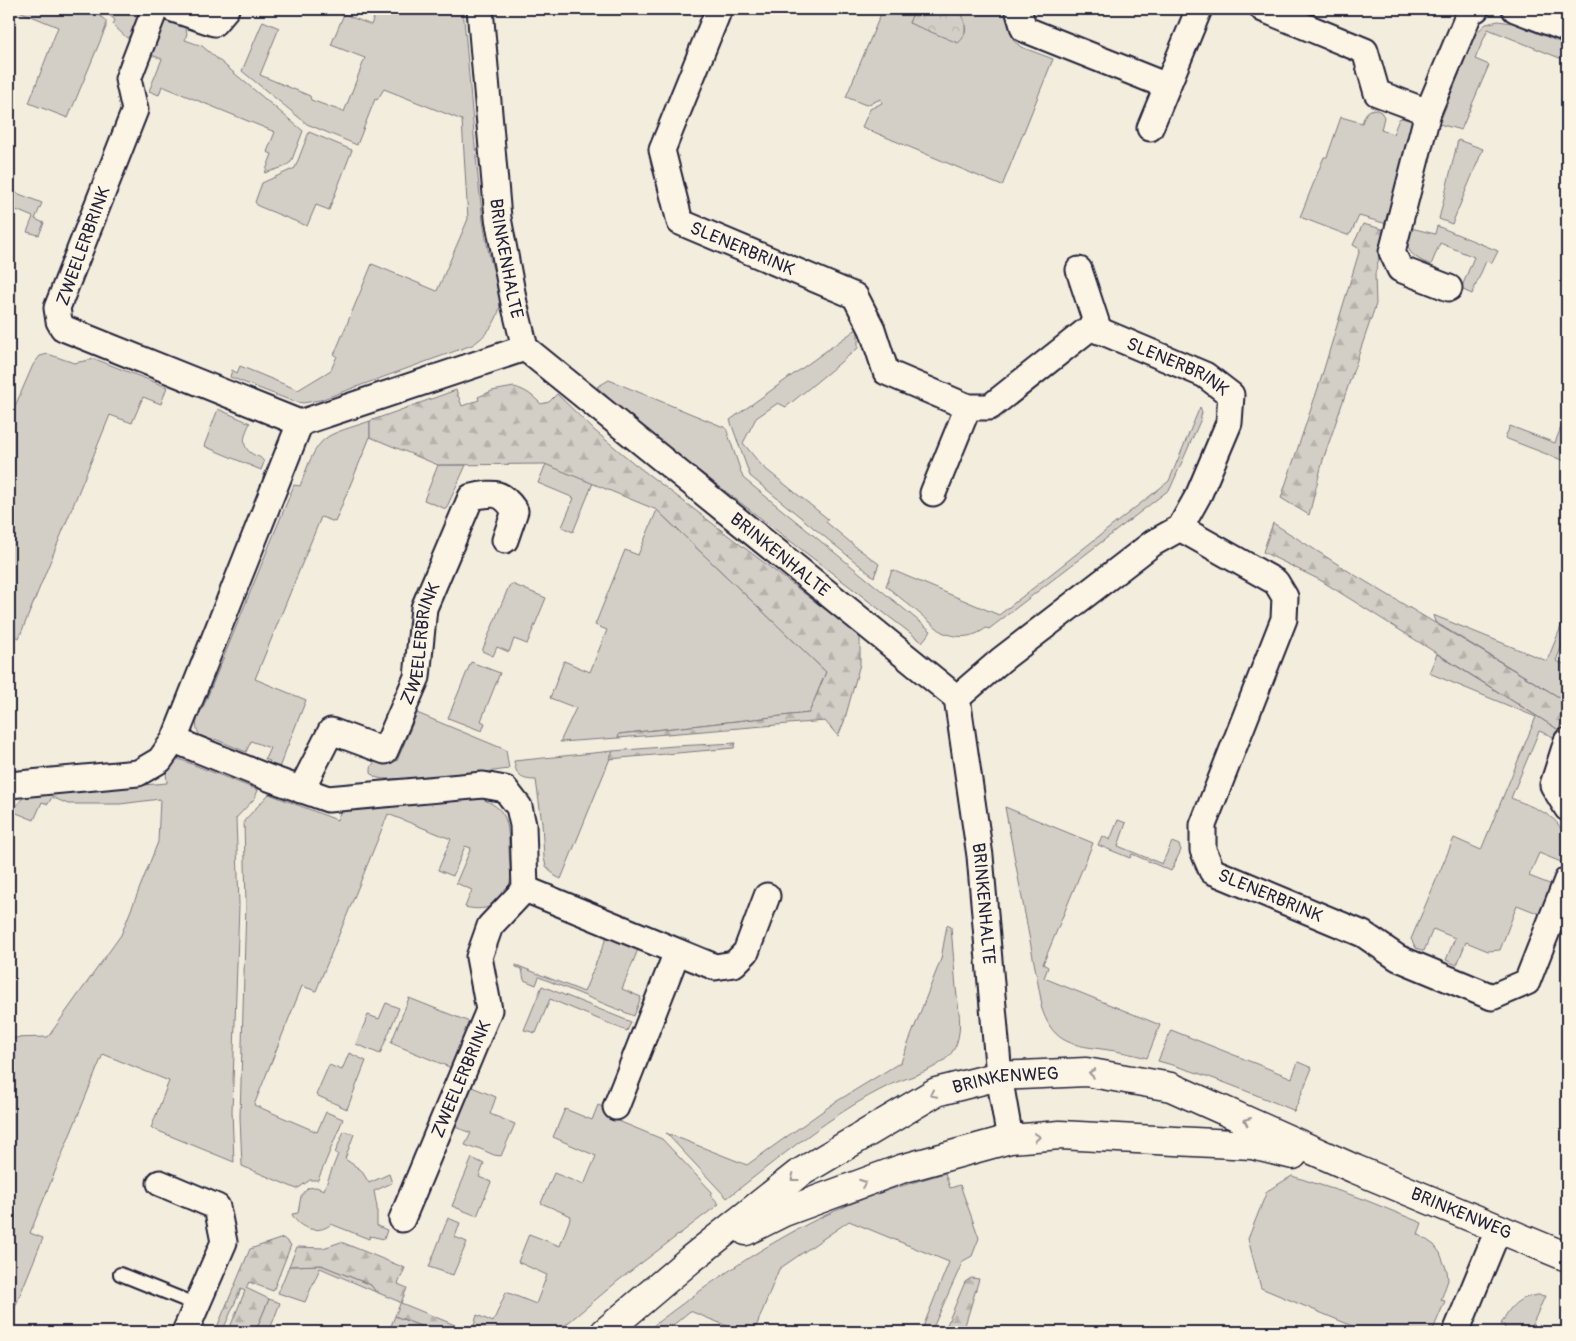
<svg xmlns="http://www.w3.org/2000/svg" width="1576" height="1341" viewBox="0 0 1576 1341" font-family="Pangolin,sans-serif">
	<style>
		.green { fill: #d4cfc6; stroke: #7b7880 }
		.forest { fill: url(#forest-firs); stroke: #7b7880 }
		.park { fill: url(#park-crowns); stroke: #7b7880 }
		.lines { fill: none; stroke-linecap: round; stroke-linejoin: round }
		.lane-casing { stroke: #22223b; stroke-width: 16 }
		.street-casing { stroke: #22223b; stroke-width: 29 }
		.secondary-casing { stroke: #22223b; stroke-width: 31 }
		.lane { stroke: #fcf5e5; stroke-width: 12 }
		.street { stroke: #fcf5e5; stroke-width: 25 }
		.secondary { stroke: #fcf5e5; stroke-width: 28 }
		.oneway { stroke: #9a9698 }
		.labels { text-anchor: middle; stroke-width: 5; stroke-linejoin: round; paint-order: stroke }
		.street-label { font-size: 18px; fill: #22223b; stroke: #fcf5e5 }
	</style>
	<defs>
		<pattern id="forest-firs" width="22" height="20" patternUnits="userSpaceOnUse" patternTransform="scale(1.25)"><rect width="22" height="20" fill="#d4cfc6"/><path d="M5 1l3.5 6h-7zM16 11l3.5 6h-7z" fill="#b6b1ab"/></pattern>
		<pattern id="park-crowns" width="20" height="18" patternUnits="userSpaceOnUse" patternTransform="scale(1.25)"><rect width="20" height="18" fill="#d4cfc6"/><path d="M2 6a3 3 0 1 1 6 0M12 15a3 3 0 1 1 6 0" fill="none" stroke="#b6b1ab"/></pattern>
	</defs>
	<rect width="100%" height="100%" fill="#f3edde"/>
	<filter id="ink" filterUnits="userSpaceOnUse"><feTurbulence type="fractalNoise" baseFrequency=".02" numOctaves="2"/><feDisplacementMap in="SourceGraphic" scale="10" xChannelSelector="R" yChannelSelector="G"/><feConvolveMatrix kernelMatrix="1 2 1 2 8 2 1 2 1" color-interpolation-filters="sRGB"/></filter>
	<g filter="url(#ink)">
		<g class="green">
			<path d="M14,9H92L106,21V27L68,118L29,103L58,27Z"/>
			<path d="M102,9H142L136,31L127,38L113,25L115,20Z"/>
			<path d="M377,9H463C470,79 474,150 483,221C485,233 487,246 490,258C493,273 502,291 500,306C497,323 485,337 472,345L320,400L303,403L292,401L230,377L232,370L237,373L240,366L298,390L331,370L337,356L334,355L372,264L437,291L468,219L462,120L384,89L377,100L375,99L357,145L307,124L242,71L263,21L279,28L260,75L310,96L311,100L344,112L365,58L331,45L344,14L371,25Z"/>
			<path d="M883,9H915L909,23L965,32L966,26L960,9H1004L1014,41L1021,47L1053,59L1002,186L862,127L870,109L882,103L881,99L866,105L846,97Z"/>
			<path d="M168,17L184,25L187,33L185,40L202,46L303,131L291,162L284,167L265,173L272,154L267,152L275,132L162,86L159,95L149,91L162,59L149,54L162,22Z"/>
			<path d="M1498,21L1512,23L1567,45V61L1488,29L1475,59L1489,65L1461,130L1439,124L1475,34L1486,24Z"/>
			<path d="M1375,109L1381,112L1384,117L1381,130L1393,134L1399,119L1402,118L1412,121L1387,224L1359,216L1351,233L1347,235L1300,217L1324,157H1327L1341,117L1362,123C1365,115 1366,110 1375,109Z"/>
			<path d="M309,132L352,150L329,210L316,205L307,226L258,206L255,202L262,183L295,168Z"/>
			<path d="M1458,140L1483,149L1452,224L1439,219Z"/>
			<path d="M9,190L42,203L35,219L44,223L39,235L27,232L33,217L9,207Z"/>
			<path d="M1437,226L1498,251L1492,263L1486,261L1472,294L1461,289L1474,257L1440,243L1431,265C1410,256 1405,251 1407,227L1435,234Z"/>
			<path d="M858,328V348L786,407L778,403L756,418L743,443L762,466L828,519L826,522L856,547L879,564L874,577L750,476L730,420Z"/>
			<path d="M48,354L74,363L95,359L167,387L161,404L143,397L132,423L110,415L19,638L9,634V420L33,365L40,356Z"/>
			<path d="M609,380L726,428L743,478L931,631L922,642L630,418L597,387Z"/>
			<path d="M1200,407L1202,412L1200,421L1170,489L989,629L986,628C973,638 958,639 942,632L886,586L892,570L999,615L1169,481Z"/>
			<path d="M218,409L250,423C245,433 240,445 251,453C256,457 260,455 264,462L261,470L204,446Z"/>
			<path d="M370,421V437L335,522L321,517L255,679L306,700L278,770L268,767L270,761L265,759L270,748L251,741L246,752L215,739L212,746C197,735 192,728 201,710H202L294,485L300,486C307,469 313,445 329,436C342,429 357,426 370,421Z"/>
			<path d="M1563,422L1567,423V462L1505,438L1510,426L1555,443Z"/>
			<path d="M546,464L593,483L573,532L562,527L574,498L538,483Z"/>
			<path d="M438,465H466L446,509L424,500Z"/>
			<path d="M657,510L826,672L809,713L619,734L618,738L560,742L576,708L550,698L564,661L590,672L607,630L595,625L625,550L638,555Z"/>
			<path d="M512,584L546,598L527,644L514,639L509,652L497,647L493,656L482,651L509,586Z"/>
			<path d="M1567,612V632L1556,661L1567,665V702L1435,622L1433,615L1547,661Z"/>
			<path d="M1437,654L1559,730L1556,738L1539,731L1511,798C1541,811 1576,819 1561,862L1539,853L1529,876L1552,885L1540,914L1517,905L1500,950L1488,951L1466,942L1457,965L1446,960L1455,938L1433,929L1424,951L1416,948L1411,939L1454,838L1481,850L1536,717L1429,673Z"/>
			<path d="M471,662L500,673L481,721L485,723L482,731L448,718Z"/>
			<path d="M417,713L506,750L509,769L438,778L382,779L375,777L371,773C371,768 371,764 376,762L397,761Z"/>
			<path d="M613,751L561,879L555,876L546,866L544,858L542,823L536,780C521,780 516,776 514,761Z"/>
			<path d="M179,759L258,790L255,798L236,818L239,905L232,1111L234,1162L151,1128L169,1081L103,1054L30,1233L43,1238L9,1322V1038L48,1037L121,935L158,842L160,799L120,804H68L52,797L48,804L42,802L34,820L14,812C16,805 21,799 27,795L167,783C166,768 163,765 179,759Z"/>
			<path d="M269,794L337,820L342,808L480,798C506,808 508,820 509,845C509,856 510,867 511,877C507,903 489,913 465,907L472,890L456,883L471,848L465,846L453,876L438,870L451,839L388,814L316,991L302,986L254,1105L317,1132L326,1112L343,1119L318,1180H310L297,1189L242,1166L240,1117L246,904L244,821Z"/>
			<path d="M1005,807L1093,843L1043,964L1048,967L1044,978L1160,1025L1147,1058C1132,1054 1117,1051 1102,1049C1068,1045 1052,1041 1041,1006L1042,1005Z"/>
			<path d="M1118,820L1126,823L1118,846L1162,864L1172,842L1179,845L1181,850L1171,871L1132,854L1130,858L1098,845L1102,836L1110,840Z"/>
			<path d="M947,925L951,927C953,947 954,968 956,988C958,1006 963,1027 956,1045C946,1069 912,1075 890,1085C832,1113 778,1159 727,1198L666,1133L747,1165L834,1103L901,1062L941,959Z"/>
			<path d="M608,934L639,947L622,989L641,997L634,1016L539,977L536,985L524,980L522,969L516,967V965L584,992Z"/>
			<path d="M542,986L631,1022L627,1031L550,999L536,1033L524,1030Z"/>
			<path d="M409,998L472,1023L454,1069L391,1043Z"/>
			<path d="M386,1003L399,1008L380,1054L356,1044L368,1015L379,1019Z"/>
			<path d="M1171,1030L1292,1078L1298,1062L1312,1068L1294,1112L1293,1110C1249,1092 1204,1073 1158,1061Z"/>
			<path d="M349,1053L366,1061L347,1109L316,1095L329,1065L342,1070Z"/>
			<path d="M472,1087L496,1097L490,1114L515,1124L501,1156L494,1155L476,1147L475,1149L465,1145L471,1133L455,1127Z"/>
			<path d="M598,1105L618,1113L616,1120L662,1139L712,1192L710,1194L719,1204L619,1280L557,1332H490L474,1326L477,1315L493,1322L506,1292L536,1304L547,1275L518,1262L529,1234L560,1246L571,1216L541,1203L554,1173L584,1185L596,1156L553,1137L565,1109L592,1120Z"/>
			<path d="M344,1131L354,1134L345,1159L361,1170L369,1183L389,1174L392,1183L374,1191L377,1207V1226L387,1230L384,1239L370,1236L369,1239L331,1224C319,1235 298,1229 292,1214L298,1213L301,1196L308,1188L316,1187L324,1190L338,1154L335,1153Z"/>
			<path d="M472,1158L484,1164L479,1177L491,1182L477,1216L452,1206Z"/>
			<path d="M945,1173L950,1188L960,1185L979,1238L972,1256L963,1261L931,1332H921L949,1262L849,1221L779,1269L754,1332H742L690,1311L665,1332H645C705,1286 767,1241 837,1210C872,1194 908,1184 945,1173Z"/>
			<path d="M1292,1176L1358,1197L1422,1223L1418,1234L1434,1245L1440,1253L1447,1271L1448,1280L1441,1300L1445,1301L1432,1332H1367L1261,1288L1248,1239L1267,1191Z"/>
			<path d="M448,1218L460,1223L455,1237L467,1242L453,1275L429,1267Z"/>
			<path d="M321,1265L371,1285L376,1292L320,1268L305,1302L278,1293L289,1266Z"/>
			<path d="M1538,1295L1545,1296L1529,1332H1503L1505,1326L1501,1324C1511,1305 1517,1298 1538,1295Z"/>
			<path d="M269,1299L280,1303L269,1332H255Z"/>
			<path d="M395,1316L436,1332H383V1329L389,1331Z"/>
		</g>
		<g class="forest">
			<path d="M1363,224L1386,230L1375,274L1376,304L1323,460L1309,515L1281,498L1320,382L1360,249L1353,245Z"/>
			<path d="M514,387C526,390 533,396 541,404L549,402L557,394L595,431L636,465L860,636V664L844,722L838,736L825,721L618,738L619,734L809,713L826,672L657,510L545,464L438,465L370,437V421L456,390L462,406L479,400L478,397L492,391Z"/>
			<path d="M1273,523L1353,574L1567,702L1559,730L1320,580L1263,552Z"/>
			<path d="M736,743L734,748L609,759L613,751L675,746Z"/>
			<path d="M283,1238L291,1245L273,1291L249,1282L246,1288L269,1299L255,1332H228L245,1291L241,1289L222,1332H215L250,1249Z"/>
			<path d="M341,1242L405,1268L398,1284L407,1288L401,1303L472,1332H436L395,1316L400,1304V1302L376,1292L371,1285L321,1265L289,1266L297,1247L323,1248Z"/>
			<path d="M971,1278L979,1279L963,1332H944L965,1282Z"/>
		</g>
		<path class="park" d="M915,9H960C964,20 970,34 958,43L909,23Z"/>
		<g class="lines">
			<g class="lane-casing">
				<path id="lane" d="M120,1274L197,1305"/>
			</g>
			<g class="street-casing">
				<g id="street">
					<path d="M155,9L128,79L135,110L57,308L59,321L63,328L300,423L525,348"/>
					<path d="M173,9L214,23L226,9"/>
					<path id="s1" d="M480,9L498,218L514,303L525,348L957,698L980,856L999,1076L1010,1139"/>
					<path id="s2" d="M719,9L662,150L680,222L855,296L872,329L886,372L968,407H990L1091,327L1205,375L1231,395L1229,423L1199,494L1180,528L1153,543L1001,660L957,698"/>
					<path d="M1018,9L1024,29L1167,86"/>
					<path d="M1263,9L1365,51L1377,93L1428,112"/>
					<path d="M1515,9L1567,29"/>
					<path d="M1150,128L1199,9"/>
					<path d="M1079,270L1099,331"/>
					<path d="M1449,288L1400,269L1392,252L1428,112L1471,9H1476"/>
					<path d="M933,493L968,407"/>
					<path id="s3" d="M1180,528L1276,582L1285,597L1284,619L1203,825V850L1212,871L1363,934L1398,958L1492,997L1527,982L1567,880"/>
					<path d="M174,740L269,778L328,799L483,785L505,789L519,807L523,825L525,889L490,926L479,957L489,1010L402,1219"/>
					<path d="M1567,741L1553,785L1567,808"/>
					<path d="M9,785L138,773L160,760L174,740L300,423"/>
					<path id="s4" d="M301,790L331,731L385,751L417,677L424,608L471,497C494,493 501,490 515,511L505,540"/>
					<path d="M525,889L715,967L734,964L746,952L767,896"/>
					<path d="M616,1107L677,952"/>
					<path d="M160,1183L217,1207L224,1242L185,1332"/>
					<path d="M1456,1332L1498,1230"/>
				</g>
			</g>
			<g class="secondary-casing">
				<g id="secondary">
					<path d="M746,1231L784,1212L901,1169L1010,1139L1060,1135L1252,1145L1293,1155"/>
					<path id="s5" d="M605,1332L691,1259L798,1174L936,1092L999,1076L1086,1072L1171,1087L1355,1169L1567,1257"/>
				</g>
			</g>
			<use href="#lane" class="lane"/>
			<use href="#street" class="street"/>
			<use href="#secondary" class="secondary"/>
		</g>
		<defs><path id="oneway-chevron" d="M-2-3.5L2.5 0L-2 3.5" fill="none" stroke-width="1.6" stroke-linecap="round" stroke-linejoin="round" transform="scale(1.25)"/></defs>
		<g class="oneway">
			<use href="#oneway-chevron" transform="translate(1092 1073) rotate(-172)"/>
			<use href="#oneway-chevron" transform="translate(933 1094) rotate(154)"/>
			<use href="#oneway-chevron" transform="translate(1247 1121) rotate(-156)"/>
			<use href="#oneway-chevron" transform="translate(1037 1137) rotate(-5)"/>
			<use href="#oneway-chevron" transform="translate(794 1178) rotate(143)"/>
			<use href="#oneway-chevron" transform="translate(863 1183) rotate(-20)"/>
		</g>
	</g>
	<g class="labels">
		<g class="street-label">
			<text transform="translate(83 246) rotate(-70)" y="6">ZWEELERBRINK</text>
			<text dy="6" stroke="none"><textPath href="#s2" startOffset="294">SLENERBRINK</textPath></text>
			<text dy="6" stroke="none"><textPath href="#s1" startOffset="251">BRINKENHALTE</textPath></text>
			<text dy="6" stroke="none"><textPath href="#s2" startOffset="834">SLENERBRINK</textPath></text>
			<text dy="6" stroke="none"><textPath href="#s1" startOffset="671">BRINKENHALTE</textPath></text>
			<text dy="6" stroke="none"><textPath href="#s4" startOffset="238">ZWEELERBRINK</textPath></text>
			<text dy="6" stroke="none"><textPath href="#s3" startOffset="482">SLENERBRINK</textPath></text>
			<text dy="6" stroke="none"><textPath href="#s1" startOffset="1106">BRINKENHALTE</textPath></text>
			<text transform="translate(461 1079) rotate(-67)" y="6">ZWEELERBRINK</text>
			<text dy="6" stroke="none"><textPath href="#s5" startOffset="481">BRINKENWEG</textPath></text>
			<text dy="6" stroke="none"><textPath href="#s5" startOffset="965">BRINKENWEG</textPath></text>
		</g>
	</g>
	<rect width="1576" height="1341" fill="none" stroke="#fcf5e5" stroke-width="30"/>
	<rect x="15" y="15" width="1546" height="1311" fill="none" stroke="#22223b" stroke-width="2" filter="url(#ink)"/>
</svg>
